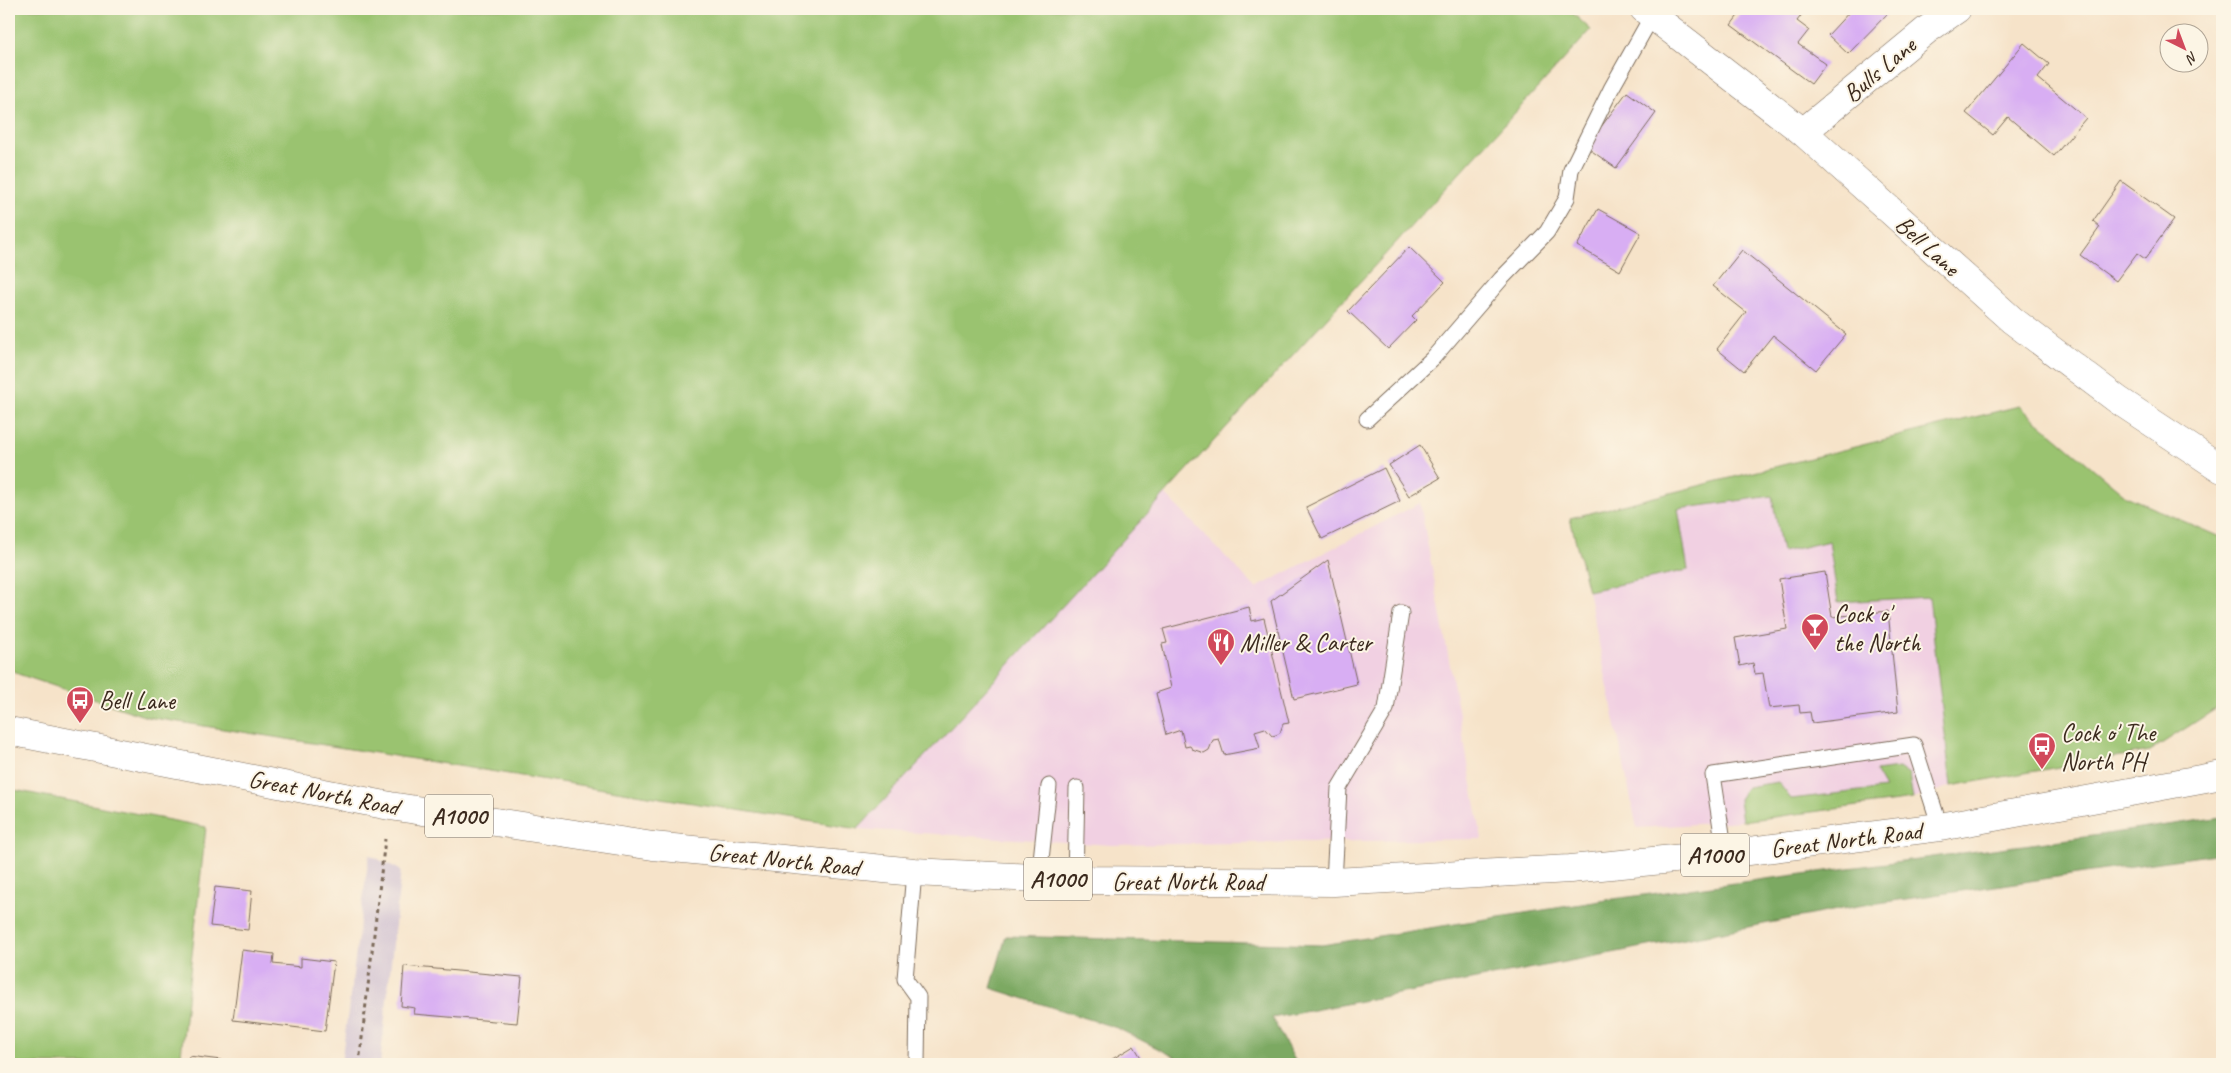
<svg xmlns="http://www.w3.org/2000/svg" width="2231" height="1073" viewBox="0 0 2231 1073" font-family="Caveat,sans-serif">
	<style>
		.built { fill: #f1d0e2 }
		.industrial { fill: #cebed0 }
		.green { fill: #9ac36f; stroke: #6a7646 }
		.forest { fill: #7ba962; stroke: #5b6a40 }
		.building { fill: #d8aef3 }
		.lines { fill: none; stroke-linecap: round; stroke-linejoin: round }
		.service-casing { stroke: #7c6b5a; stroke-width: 17 }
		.minor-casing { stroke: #7c6b5a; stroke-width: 29 }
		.primary-casing { stroke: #7c6b5a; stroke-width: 29 }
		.path { stroke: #7c6b5a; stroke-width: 3; stroke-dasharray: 4 4; stroke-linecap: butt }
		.service { stroke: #fff; stroke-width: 15 }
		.minor { stroke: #fff; stroke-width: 28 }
		.primary { stroke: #fff; stroke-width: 28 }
		.labels { text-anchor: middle; stroke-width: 4; stroke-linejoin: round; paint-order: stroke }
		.shield { fill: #fcf5e5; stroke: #75675a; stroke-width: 1 }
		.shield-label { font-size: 24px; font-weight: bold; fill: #3b2a1e }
		.street-label { font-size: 25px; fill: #3b2a1e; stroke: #fcf5e5 }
		.poi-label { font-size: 25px; fill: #3b2a1e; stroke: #fcf5e5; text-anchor: start }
	</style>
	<rect width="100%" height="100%" fill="#fcf5e5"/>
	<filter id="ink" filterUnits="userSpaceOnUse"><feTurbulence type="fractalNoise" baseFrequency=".02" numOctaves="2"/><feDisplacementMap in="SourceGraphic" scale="10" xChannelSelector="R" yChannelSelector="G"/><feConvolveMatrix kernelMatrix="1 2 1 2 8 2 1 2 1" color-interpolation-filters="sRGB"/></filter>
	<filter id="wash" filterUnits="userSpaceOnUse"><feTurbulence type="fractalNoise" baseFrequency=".0096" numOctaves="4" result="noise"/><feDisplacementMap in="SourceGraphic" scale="20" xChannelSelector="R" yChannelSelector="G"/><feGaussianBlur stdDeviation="1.12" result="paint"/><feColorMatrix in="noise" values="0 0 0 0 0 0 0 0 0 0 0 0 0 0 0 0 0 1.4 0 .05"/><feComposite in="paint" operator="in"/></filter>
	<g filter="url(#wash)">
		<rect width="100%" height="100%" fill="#f6e3c9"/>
		<g class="built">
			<path d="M2019,406L2126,496L2222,538V705L2150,751L1951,786L1913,799L1742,821L1637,828L1588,591L1570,518Z"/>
			<path d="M1165,494L1256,588L1420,503L1482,839L1112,845L858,829Z"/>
		</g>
		<path class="industrial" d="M369,855L401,870L380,1064H341Z"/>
		<g class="green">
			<path d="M9,9H1568L1591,30L858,829L147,717L18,674L9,668Z"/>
			<path d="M2019,406L2126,496L2222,538V705L2150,751L1951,786L1929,597L1838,602L1829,541L1782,552L1772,496L1678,509L1688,570L1588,591L1570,518Z"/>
			<path d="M1899,768L1909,775L1913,799L1742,821L1739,799L1747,787L1778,782L1791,799L1885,788L1875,771Z"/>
			<path d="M9,789L206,827L180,1064H9Z"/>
		</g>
		<path class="forest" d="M2222,817V853L1858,906L1272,1018L1297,1064H1189L1117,1028L991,988L1006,936L1322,945L1613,899L2092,836Z"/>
		<g id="blocks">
			<g class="building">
				<path d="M1743,9H1806L1797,21L1809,30L1798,44L1826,64L1811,84L1731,25Z"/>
				<path d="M1852,9H1892L1848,54L1828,35Z"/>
				<path d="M2024,43L2049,64L2038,78L2086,118L2054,156L2008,117L1993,135L1966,113Z"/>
				<path d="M1627,92L1656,113L1616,168L1586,147Z"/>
				<path d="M2121,181L2174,219L2145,259L2137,253L2116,281L2080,255L2100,227L2093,221Z"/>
				<path d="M1598,209L1641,233L1620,271L1577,246Z"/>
				<path d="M1409,247L1445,282L1412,316L1416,320L1388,349L1348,311Z"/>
				<path d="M1742,250L1846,334L1816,370L1773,335L1744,371L1717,349L1746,312L1713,286Z"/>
				<path d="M1420,445L1440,478L1409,496L1389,465Z"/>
				<path d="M1384,468L1400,501L1322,539L1306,507Z"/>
				<path d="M1328,560L1357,684L1294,699L1271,601Z"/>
				<path d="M1825,572L1832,617L1888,611L1898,712L1812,723L1810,712L1800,713L1799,705L1769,708L1763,673L1755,674L1753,663L1740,666L1735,638L1787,629L1779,579Z"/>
				<path d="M1249,607L1252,621L1264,618L1289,723L1283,724L1280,733L1276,735L1272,736L1265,728L1255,731L1260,748L1224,755L1219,739L1213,740L1209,750L1204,753L1192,749L1190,746L1185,747L1181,730L1166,735L1156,693L1171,688L1162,644L1167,643L1163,629Z"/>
				<path d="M215,887L252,891L248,930L210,926Z"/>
				<path d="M242,950L274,954L273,964L301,967V958L334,962L325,1031L233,1020Z"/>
				<path d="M404,966L522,977L517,1023L414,1014L415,1008L401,1006Z"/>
				<path d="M1134,1046L1145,1064H1104Z"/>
				<path d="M189,1056L221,1060L220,1064H188Z"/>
			</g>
		</g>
	</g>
	<g filter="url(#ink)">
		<use href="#blocks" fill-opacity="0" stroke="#7c6b5a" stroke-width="1"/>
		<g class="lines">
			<g class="service-casing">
				<g id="service">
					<path d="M1367,419L1432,359L1501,279L1547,232L1567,198L1571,170L1611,89L1652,16"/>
					<path d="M1725,854L1713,775L1914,745L1940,827"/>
					<path d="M914,872L905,979L918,997L917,1064"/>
					<path d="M1039,878L1049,786"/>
					<path d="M1075,880L1077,788"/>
					<path d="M1334,882L1339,788L1386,709L1401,613"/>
				</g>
			</g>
			<g class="minor-casing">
				<g id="minor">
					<path d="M1644,9L1803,132L2012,320L2118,400L2222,469"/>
					<path d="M1803,132L1928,29L1957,9"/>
				</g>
			</g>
			<g class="primary-casing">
				<path id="primary" d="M9,731L390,806L653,846L914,872L1075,880L1334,882L1570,869L1725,854L1940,827L2222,775"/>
			</g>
			<path class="path" d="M359,1064L385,839"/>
			<use href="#service" class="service"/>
			<use href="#minor" class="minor"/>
			<use href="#primary" class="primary"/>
		</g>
	</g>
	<defs>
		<g id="bar-pin" transform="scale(1.4375)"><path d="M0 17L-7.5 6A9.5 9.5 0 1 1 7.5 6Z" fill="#d1495b" stroke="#fcf5e5"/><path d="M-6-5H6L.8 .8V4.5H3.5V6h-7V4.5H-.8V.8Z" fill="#fff"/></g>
		<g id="restaurant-pin" transform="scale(1.4375)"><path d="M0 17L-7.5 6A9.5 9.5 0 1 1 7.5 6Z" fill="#d1495b" stroke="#fcf5e5"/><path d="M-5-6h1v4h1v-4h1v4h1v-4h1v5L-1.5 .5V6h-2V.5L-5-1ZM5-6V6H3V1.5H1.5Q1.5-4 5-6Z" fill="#fff"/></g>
		<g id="bus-pin" transform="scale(1.4375)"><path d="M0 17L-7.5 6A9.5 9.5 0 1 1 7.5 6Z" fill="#d1495b" stroke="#fcf5e5"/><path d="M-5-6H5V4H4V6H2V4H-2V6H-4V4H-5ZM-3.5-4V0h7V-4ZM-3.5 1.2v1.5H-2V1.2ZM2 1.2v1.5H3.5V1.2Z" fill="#fff"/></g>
	</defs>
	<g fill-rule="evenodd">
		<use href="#bar-pin" x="1815" y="627"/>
		<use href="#restaurant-pin" x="1221" y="642"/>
		<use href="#bus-pin" x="80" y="700"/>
		<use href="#bus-pin" x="2042" y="746"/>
	</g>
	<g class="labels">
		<g class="shield">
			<rect x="425" y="794.5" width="68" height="43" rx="4"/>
			<rect x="1681" y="833.5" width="68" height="43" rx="4"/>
			<rect x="1024" y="857.5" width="68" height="43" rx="4"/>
		</g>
		<g class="shield-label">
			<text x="459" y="824">A1000</text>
			<text x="1715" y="863">A1000</text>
			<text x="1058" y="887">A1000</text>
		</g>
		<g class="street-label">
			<text transform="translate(1879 69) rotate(-40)" y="9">Bulls Lane</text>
			<text transform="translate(1928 245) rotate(42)" y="9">Bell Lane</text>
			<text transform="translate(324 792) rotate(11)" y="9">Great North Road</text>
			<text transform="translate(1846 839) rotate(-7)" y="9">Great North Road</text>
			<text transform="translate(784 859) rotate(6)" y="9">Great North Road</text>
			<text x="1188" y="890">Great North Road</text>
		</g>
		<g class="poi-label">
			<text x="1834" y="622">Cock o'<tspan x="1834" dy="29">the North</tspan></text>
			<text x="1240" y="651">Miller &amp; Carter</text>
			<text x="99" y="709">Bell Lane</text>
			<text x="2061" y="741">Cock o' The<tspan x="2061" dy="29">North PH</tspan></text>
		</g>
	</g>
	<rect width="2231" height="1073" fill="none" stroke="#fcf5e5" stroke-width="30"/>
	<g transform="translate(2184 48) rotate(138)"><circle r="24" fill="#fcf5e5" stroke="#afa495"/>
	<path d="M0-4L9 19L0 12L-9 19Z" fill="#d1495b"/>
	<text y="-8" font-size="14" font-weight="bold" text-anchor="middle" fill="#3b2a1e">N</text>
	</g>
</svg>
